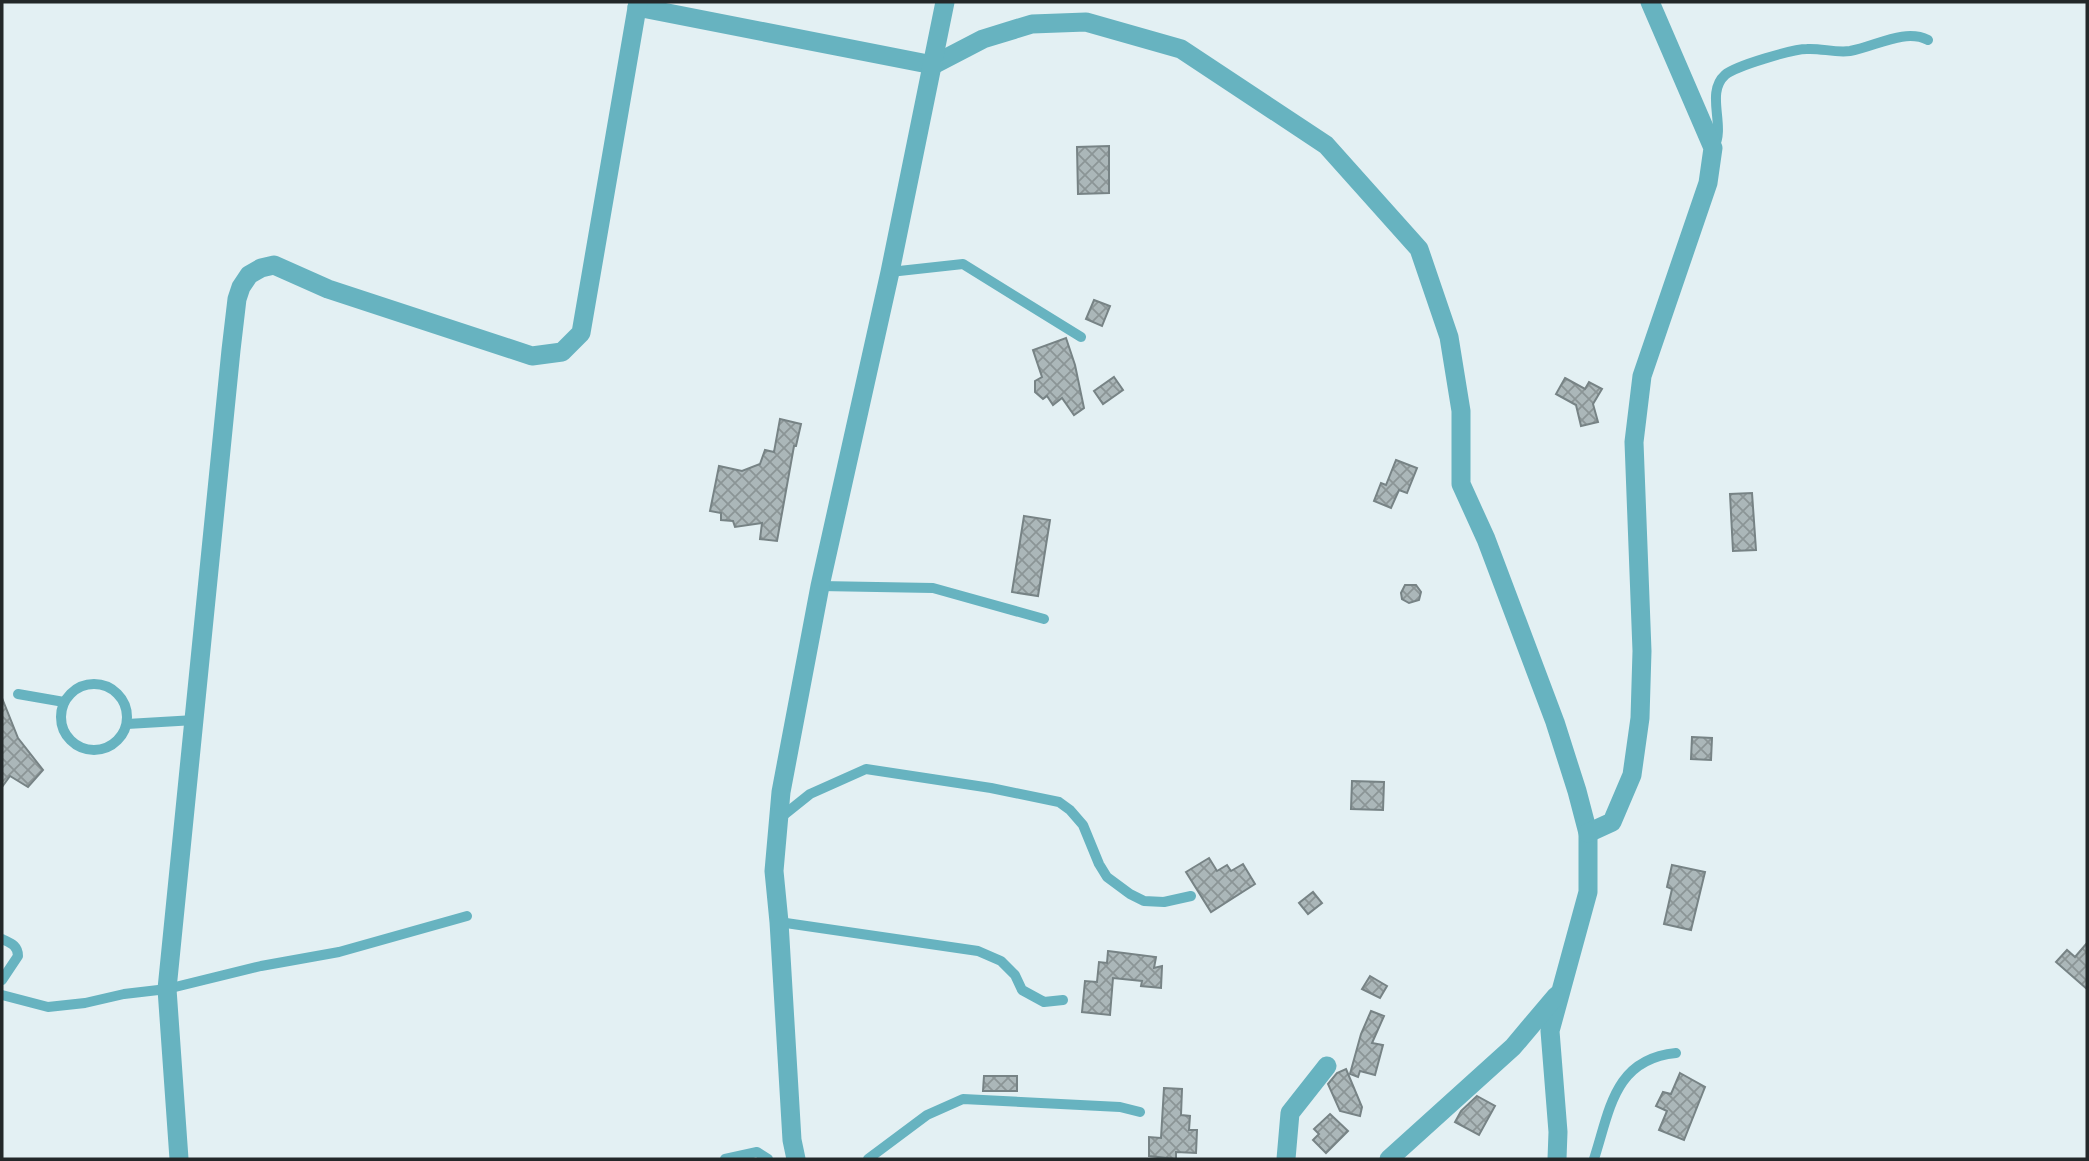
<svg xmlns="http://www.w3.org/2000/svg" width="2089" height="1161" viewBox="0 0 2089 1161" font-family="'Crimson Pro',serif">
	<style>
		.building { fill: url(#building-cross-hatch); stroke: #778385; stroke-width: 2 }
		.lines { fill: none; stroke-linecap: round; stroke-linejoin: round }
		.service { stroke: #67b3c0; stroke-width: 10 }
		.minor { stroke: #67b3c0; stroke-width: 19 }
	</style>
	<defs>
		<pattern id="building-cross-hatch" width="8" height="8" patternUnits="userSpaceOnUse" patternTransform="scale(1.75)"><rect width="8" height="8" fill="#abb7b9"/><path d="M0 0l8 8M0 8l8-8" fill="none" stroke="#8b9596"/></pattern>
	</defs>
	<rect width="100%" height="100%" fill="#e3f0f3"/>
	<g class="building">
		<path d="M1109,146V193L1078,194L1077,147Z"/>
		<path d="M1094,300L1110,306L1102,326L1086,319Z"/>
		<path d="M1066,338L1075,365L1084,408L1074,415L1062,398L1053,405L1047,396L1043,399L1035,392V381L1042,377L1033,350Z"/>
		<path d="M1114,377L1123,390L1103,404L1094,391Z"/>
		<path d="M1565,378L1585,389L1589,382L1602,389L1593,404L1598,422L1581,426L1576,405L1556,394Z"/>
		<path d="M780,419L801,424L796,446H794L777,541L760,539L762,523L735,527L733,521L721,520V513L710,511L719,466L742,471L760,464L765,450L774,452Z"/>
		<path d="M1396,460L1417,468L1407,493L1399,490L1391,508L1374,501L1381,483L1386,485Z"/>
		<path d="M1752,493L1756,550L1733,551L1730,494Z"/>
		<path d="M1024,516L1050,520L1038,596L1012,592Z"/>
		<path d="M1405,585H1416L1421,592L1419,600L1409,603L1402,599L1401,593Z"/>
		<path d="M2,698L18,738L43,770L28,787L10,776L2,787Z"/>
		<path d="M1692,737L1712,738L1711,760L1691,759Z"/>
		<path d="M1352,781L1384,782L1383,810L1351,809Z"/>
		<path d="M1209,858L1217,871L1227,865L1231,871L1243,864L1255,884L1211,912L1186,872Z"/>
		<path d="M1672,865L1705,872L1691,930L1664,924L1672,889L1667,887Z"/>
		<path d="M1313,892L1322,903L1308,914L1299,903Z"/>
		<path d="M2087,943V989L2056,962L2067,950L2075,957Z"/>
		<path d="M1108,951L1156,957L1154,968L1162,966L1161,988L1141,986L1142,981L1113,978L1110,1015L1082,1012L1085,981L1097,982L1099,962L1107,963Z"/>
		<path d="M1370,976L1387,986L1380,998L1362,989Z"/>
		<path d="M1371,1011L1384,1016L1372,1043L1383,1045L1375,1075L1360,1071L1358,1077L1350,1074L1361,1034Z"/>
		<path d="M1346,1069L1362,1107L1360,1116L1340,1111L1328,1084L1337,1073Z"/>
		<path d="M1680,1073L1705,1087L1684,1140L1659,1130L1667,1111L1656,1106L1663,1092L1671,1094Z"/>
		<path d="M984,1076H1017V1091H983Z"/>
		<path d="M1164,1088L1182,1089L1181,1115L1190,1116L1189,1130H1197L1196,1153L1176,1152V1159L1149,1156V1137L1161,1138Z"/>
		<path d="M1477,1096L1495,1106L1479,1135L1455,1122L1461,1111Z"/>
		<path d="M1330,1114L1348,1131L1326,1153L1313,1140L1319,1134L1314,1129Z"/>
	</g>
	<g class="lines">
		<g class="service">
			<path d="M1714,147C1726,126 1705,93 1725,75C1735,66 1793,49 1807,49C1821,48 1835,53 1850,51C1875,47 1904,28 1928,40"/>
			<path d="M890,272L963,264L1081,337"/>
			<path d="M820,586L933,588L1044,619"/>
			<circle cx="94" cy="717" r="33"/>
			<path d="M18,694L64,702"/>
			<path d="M127,724L195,720"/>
			<path d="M780,818L810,794L866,769L991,788L1059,802L1070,810L1083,825L1099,864L1107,877L1130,894L1144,901L1164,902L1191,896"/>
			<path d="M779,922L978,951L1001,961L1015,975L1022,990L1044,1002L1063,1000"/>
			<path d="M2,939C10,943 18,945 18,956L2,980"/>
			<path d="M2,995L48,1007L85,1003L124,994L167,989L261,966L339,952L467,916"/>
			<path d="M725,1159L757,1152L768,1159"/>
			<path d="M868,1159L927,1115L963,1099L1120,1107L1140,1112"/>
			<path d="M1594,1159C1610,1110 1614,1059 1676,1053"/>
		</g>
		<g class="minor">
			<path d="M637,7L933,65L983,39L1032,24L1086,22L1181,49L1326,145L1419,249L1449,337L1461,411V484L1486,539L1555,722L1577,791L1588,833V892L1550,1031L1558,1132L1557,1159"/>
			<path d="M1588,833L1612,822L1632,775L1640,718L1642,651L1634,442L1642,376L1708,183L1713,148L1650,2"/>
			<path d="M179,1159L167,989L231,350L237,299L241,287L249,275L261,268L274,265L328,289L532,356L562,352L581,333L638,2"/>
			<path d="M796,1159L792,1140L779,922L774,871L781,792L820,586L890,272L945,2"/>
			<path d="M1286,1159L1290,1113L1327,1066"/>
			<path d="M1389,1159L1513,1047L1556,996"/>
		</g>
	</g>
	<rect width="2089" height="1161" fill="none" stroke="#232829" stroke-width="7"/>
</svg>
